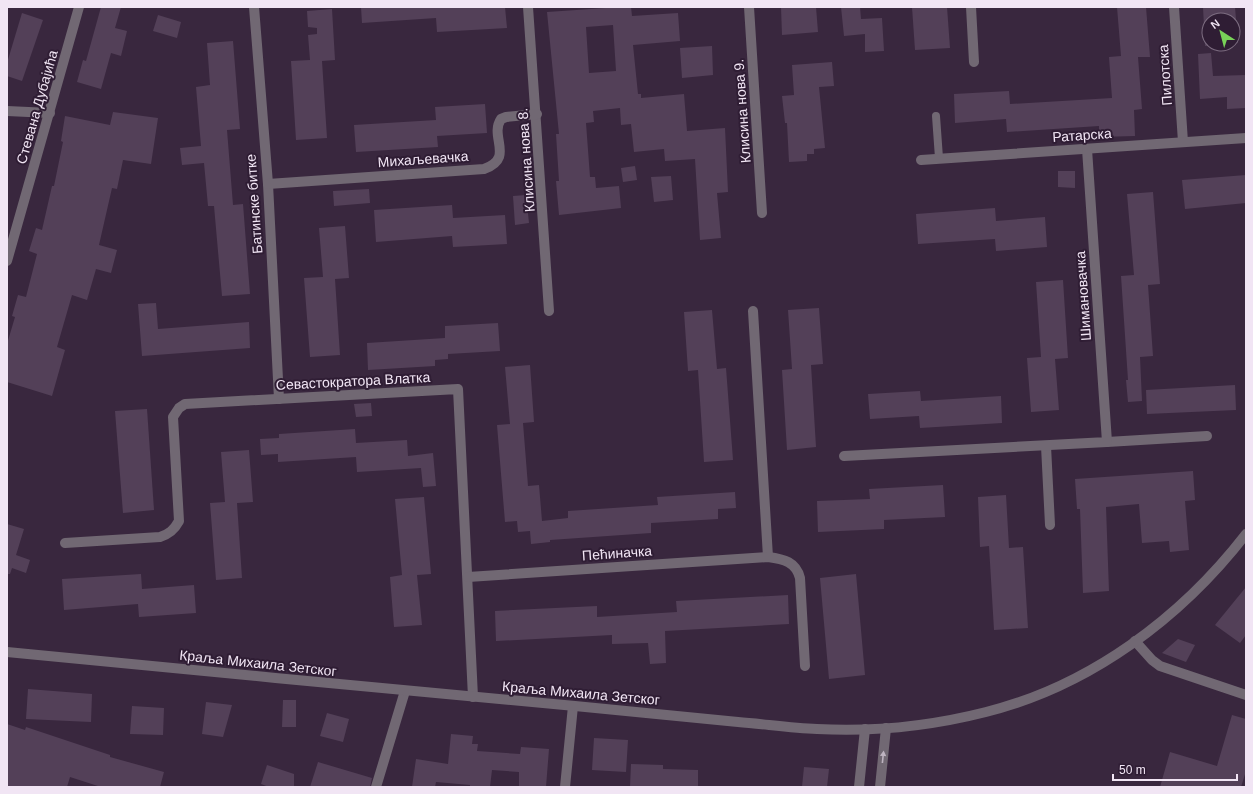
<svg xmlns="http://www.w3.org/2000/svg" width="1253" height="794" font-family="Helvetica,sans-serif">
<rect width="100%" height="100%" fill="#39273e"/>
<g fill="#534058" fill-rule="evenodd">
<polygon points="101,7 121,7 115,28 127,31 121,56 111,53 101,89 77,82 83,60 86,61"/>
<polygon points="361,7 505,7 507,28 437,32 436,18 362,23"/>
<path d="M620 7H631L632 16 678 13 680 41 633 45 638 94H641V98L684 94 687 131 725 128 728 192 717 193 721 238 700 240 695 159 665 161 664 149 634 152 631 124 621 125 620 108 593 111 594 122 586 123 590 177H595L596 188 619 186 621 208 559 215 556 181H559L556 134H559L547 12ZM613 25 616 71 589 73 586 27Z"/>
<polygon points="781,7 816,7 818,32 782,35"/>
<polygon points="841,7 860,7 861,19 882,18 884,51 865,52 865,34 844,36"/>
<polygon points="912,7 947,7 950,48 915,50"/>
<polygon points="1117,7 1146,7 1150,57 1138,57 1142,109 1134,110 1135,136 1099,137 1099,126 1007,132 1006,119 955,123 954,94 1009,91 1010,104 1112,98 1109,57 1121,56"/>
<polygon points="1203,7 1235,7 1238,43 1233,44 1233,20 1209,20 1209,44 1227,44 1205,46"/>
<polygon points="332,9 335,60 322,61 327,138 296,140 291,61 310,60 308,35 317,34 317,28 308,27 307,11"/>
<polygon points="22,13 43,20 22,81 7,76 7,63"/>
<polygon points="158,15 181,22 177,38 153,31"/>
<polygon points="233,41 240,129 227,130 233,205 243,204 250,294 222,296 214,206 208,206 204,163 182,165 180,148 201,146 196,87 210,85 207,43"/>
<polygon points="712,46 713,75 682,78 680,48"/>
<polygon points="1211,53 1213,76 1246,75 1246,108 1227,109 1227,97 1200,99 1198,54"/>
<polygon points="832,62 834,86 819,87 825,148 814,149 814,154 807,154 807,161 789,162 787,123 785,123 782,96 794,95 792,65"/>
<polygon points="485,104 487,133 437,136 438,147 356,152 354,125 436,120 435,107"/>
<polygon points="113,112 158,118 151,164 123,160 117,189 112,188 99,245 117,250 111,273 96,269 87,300 72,295 57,347 65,350 52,396 7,382 7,344 15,317 12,316 18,295 26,297 37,254 29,251 36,228 42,230 52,186 54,186 63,142 61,141 65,116 110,125"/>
<polygon points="635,166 637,180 623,182 621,168"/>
<polygon points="1058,171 1075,171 1075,188 1058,187"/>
<polygon points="1246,175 1246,203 1185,209 1182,180"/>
<polygon points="671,176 673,200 654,202 651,177"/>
<polygon points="369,189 370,203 334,206 333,191"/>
<polygon points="1153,192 1160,284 1148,285 1153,356 1140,357 1142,401 1128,402 1126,380 1128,380 1121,276 1134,275 1127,194"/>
<polygon points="526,195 529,223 515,225 513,196"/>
<polygon points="452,205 453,218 505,215 507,244 453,247 452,236 376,242 374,210"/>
<polygon points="995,208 996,221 1045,217 1047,247 996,251 995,239 918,244 916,214"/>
<polygon points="345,226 349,278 335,279 340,355 310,357 304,278 323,277 319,228"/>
<polygon points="1063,280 1068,358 1055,359 1059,410 1031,412 1027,358 1041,357 1036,282"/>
<polygon points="156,303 158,329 249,322 250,348 142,356 138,304"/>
<polygon points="819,308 823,364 811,365 816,447 787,450 782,370 792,369 788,310"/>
<polygon points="712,310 717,369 726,368 733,460 704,462 698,370 688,371 684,312"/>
<polygon points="498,323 500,351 448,354 448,359 435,360 435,366 368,370 367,343 445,338 445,326"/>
<polygon points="530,365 534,422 523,423 528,486 539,485 542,521 568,518 568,511 658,505 657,497 735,492 736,508 718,509 718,519 651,523 651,533 550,540 550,542 531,544 530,531 518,532 517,521 505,522 497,425 510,424 505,367"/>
<polygon points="1235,385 1236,410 1147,414 1146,390"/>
<polygon points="920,391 921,401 1001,396 1002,423 920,428 919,416 870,419 868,394"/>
<polygon points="371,403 372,416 356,417 354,404"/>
<polygon points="147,409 154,510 123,513 115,411"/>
<polygon points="355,429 356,443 407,440 408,456 433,453 436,486 423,487 421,468 357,472 356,457 278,462 278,454 261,455 260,439 279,438 279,434"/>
<polygon points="249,450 253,502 237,503 242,578 216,580 210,503 225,502 221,452"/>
<polygon points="1193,471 1195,500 1185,501 1189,550 1170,552 1169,541 1142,543 1139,504 1106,507 1109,591 1083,593 1080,509 1077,509 1075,479"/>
<polygon points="943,485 945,517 884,520 884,529 818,532 817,501 870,499 869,489"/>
<polygon points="1006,495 1009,548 1023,547 1028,628 994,630 989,546 980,547 978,497"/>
<polygon points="424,497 431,574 417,575 422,625 394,627 390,577 402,575 395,499"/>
<polygon points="7,524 24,529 16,555 30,560 26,573 12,568 10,574 7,574"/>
<polygon points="141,574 142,589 194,585 196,613 139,617 138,604 64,610 62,579"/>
<polygon points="856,574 865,675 829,679 820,578"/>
<polygon points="1246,587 1246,635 1240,643 1215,625"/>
<polygon points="788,595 789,624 665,631 666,663 650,664 648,643 612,644 612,635 496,641 495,611 597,606 597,617 677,612 676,601"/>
<polygon points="1178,639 1195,645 1186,662 1162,653"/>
<polygon points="28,689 92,694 91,722 26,719"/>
<polygon points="283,700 296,700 296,727 282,727"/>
<polygon points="206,702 232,705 223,737 202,734"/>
<polygon points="132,706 164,708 163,735 130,734"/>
<polygon points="327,713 349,719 343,742 320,736"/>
<polygon points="1232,715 1246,719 1246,771 1241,787 1160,787 1170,752 1217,766"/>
<polygon points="7,724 25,730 26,727 110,755 110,757 164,772 160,787 101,787 70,777 67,787 7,787"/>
<polygon points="451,734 473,736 472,744 478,744 477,751 520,754 521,747 549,749 546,787 519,787 519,772 492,770 490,787 470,787 470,785 436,782 435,787 412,787 416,759 448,764"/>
<polygon points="594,738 628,740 626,772 592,770"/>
<polygon points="318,762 372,778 370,787 310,787"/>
<polygon points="631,764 663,765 663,769 698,770 698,787 630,787"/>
<polygon points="267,765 294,774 294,787 269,787 261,784"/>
<polygon points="804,767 829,769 827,787 802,787"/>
</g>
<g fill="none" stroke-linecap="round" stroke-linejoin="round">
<polyline stroke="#716873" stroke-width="8" points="936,116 939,158"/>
<g stroke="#716873" stroke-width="10">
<polyline points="254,7 268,184 279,399"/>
<polyline points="528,7 549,311"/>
<polyline points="749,7 762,213"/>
<polyline points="971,7 974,62"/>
<polyline points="1174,7 1183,142"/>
<polyline points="7,111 50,113"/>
<polyline points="921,160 1246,138"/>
<path d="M268 184 484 169C515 158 489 137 501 119L506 117 537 114"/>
<polyline points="753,311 768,557"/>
<polyline points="1107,442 1207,436"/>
<polyline points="1046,446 1050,525"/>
<polyline points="844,456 1107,442 1087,149"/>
<path d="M65 543 160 537C169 534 174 530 179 521L173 417 179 408 185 404 458 389 473 697"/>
<path d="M468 577 768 557C784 559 796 562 800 578L805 666"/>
<polyline points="1135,641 1152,660 1160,666 1246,695"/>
<polyline points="376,787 405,691"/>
<polyline points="565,787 573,706"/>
</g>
<g stroke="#716873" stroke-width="10">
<polyline points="7,261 79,7"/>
<path d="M7 652C196 671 386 688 575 706 629 711 684 717 738 722 764 724 791 728 817 729 873 732 931 726 986 712 1090 686 1181 618 1246 534"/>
<polyline points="859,787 865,729"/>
<polyline points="880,787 886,728"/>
</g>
</g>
<defs><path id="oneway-solid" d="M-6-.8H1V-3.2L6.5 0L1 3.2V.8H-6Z"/></defs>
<use fill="#beb3c0" href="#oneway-solid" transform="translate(883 757) rotate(-84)"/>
<g text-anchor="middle" stroke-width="4" stroke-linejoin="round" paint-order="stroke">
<g font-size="14" fill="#f1e5f4" stroke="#2f1d34">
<text transform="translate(1165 75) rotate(-94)" y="5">Пилотска</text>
<text transform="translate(37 107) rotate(-74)" y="5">Стевана Дубајића</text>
<text transform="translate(742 111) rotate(-94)" y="5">Клисина нова 9.</text>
<text transform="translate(1082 135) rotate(-4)" y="5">Ратарска</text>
<text transform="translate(423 159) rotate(-4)" y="5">Михаљевачка</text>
<text transform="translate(526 160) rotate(-94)" y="5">Клисина нова 8.</text>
<text transform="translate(254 204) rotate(-94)" y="5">Батинске битке</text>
<text transform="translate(1083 296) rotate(-94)" y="5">Шимановачка</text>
<text transform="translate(353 381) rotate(-3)" y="5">Севастократора Влатка</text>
<text transform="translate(617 553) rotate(-4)" y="5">Пећиначка</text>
<text transform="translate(258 663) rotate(6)" y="5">Краља Михаила Зетског</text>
<text transform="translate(581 693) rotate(5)" y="5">Краља Михаила Зетског</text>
</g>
</g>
<rect width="1253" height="794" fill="none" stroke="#f1e5f4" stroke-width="16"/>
<g transform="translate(1221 32) rotate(324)"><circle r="19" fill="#2f1d34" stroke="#7d6d81"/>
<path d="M0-3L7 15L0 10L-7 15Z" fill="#78d258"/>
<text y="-6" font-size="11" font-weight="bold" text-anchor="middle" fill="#f1e5f4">N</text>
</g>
<path d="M1113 774v6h124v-6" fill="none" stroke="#f1e5f4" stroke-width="2"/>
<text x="1119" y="774" font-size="12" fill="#f1e5f4" stroke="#2f1d34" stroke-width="3" paint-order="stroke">50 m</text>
</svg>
